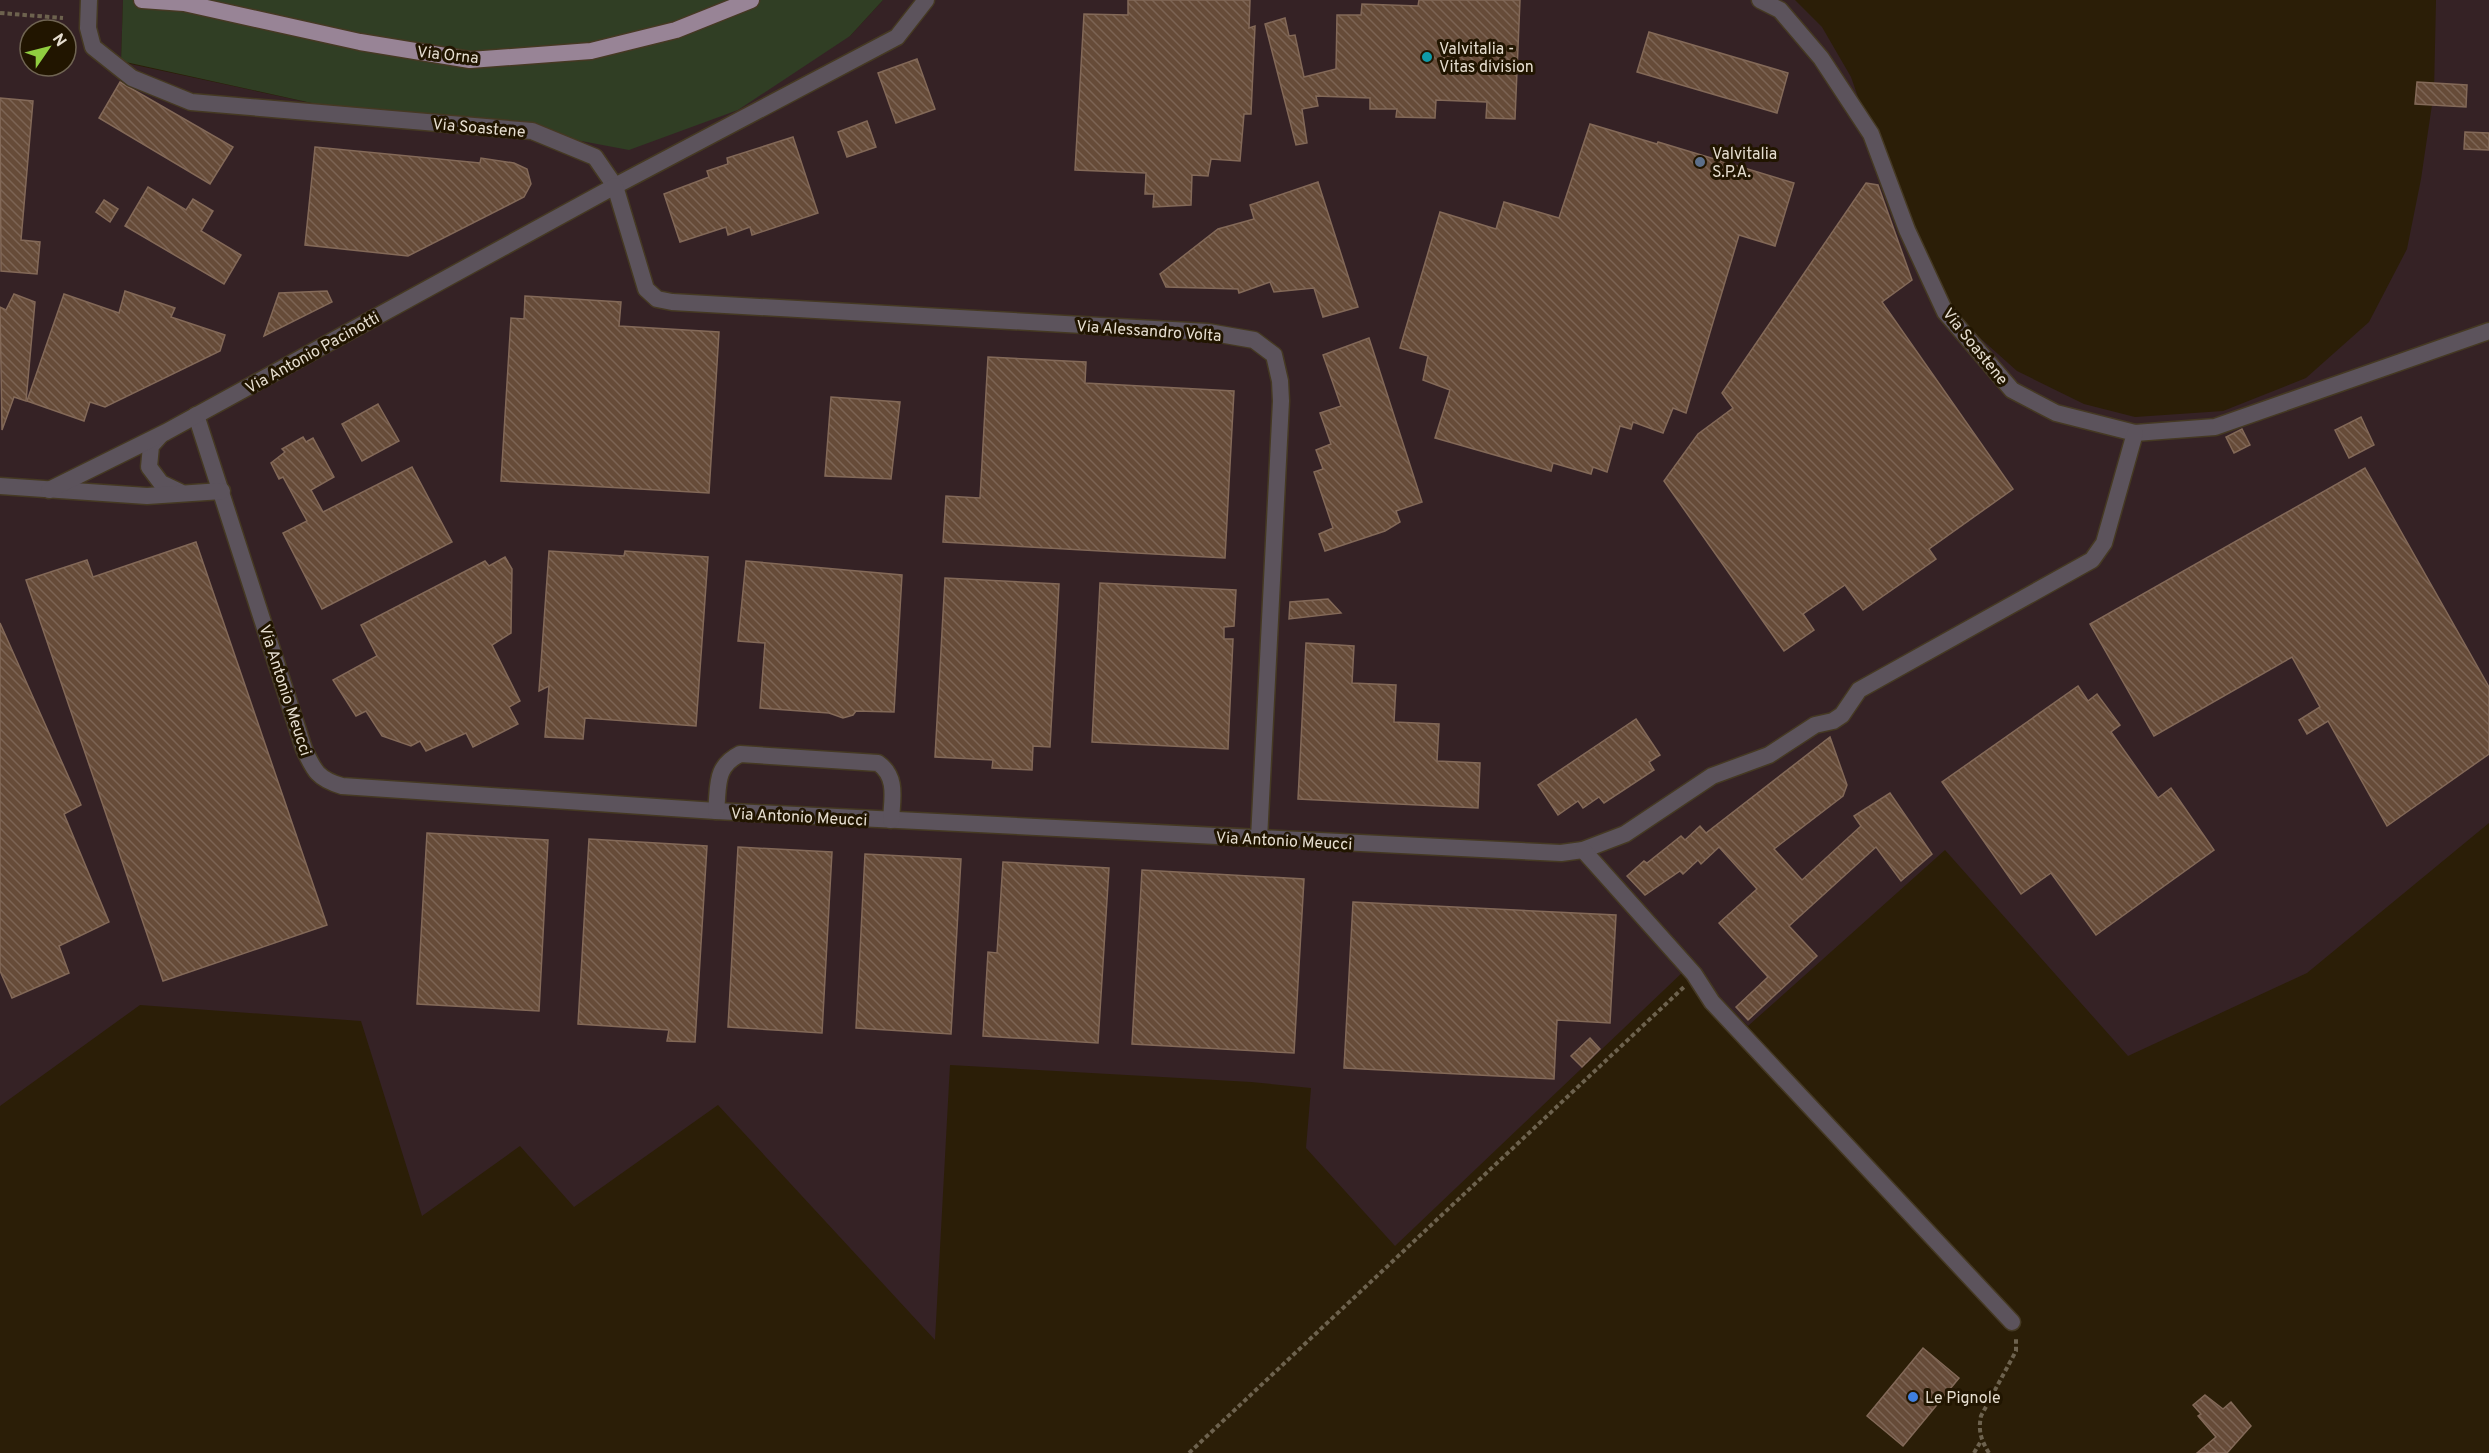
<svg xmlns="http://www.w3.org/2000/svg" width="2489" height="1453" font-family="Overpass,sans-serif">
<defs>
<pattern id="building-back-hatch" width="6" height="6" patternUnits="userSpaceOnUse" patternTransform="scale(1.5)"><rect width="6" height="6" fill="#664b38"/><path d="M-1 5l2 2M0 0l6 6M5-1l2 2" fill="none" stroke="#7c6454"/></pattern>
</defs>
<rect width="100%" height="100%" fill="#2b1e07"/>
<path fill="#352225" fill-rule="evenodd" d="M0 0H123L121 62 325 106 850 36 883 0H1795L1822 27 1851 77 1910 245 1960 320 2017 371 2084 404 2135 417 2223 411 2306 378 2369 322 2407 249 2421 179 2434 91 2436 0H2489V823L2307 973 2128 1056 1945 850 1748 1026 1699 977 1685 970 1395 1246 1306 1148 1311 1088 1251 1082 950 1065 935 1340 718 1105 574 1207 520 1146 422 1216 361 1021 140 1005 0 1106ZM30 30H66V66H30Z"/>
<polygon fill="#303e24" points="123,0 883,0 850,36 738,110 629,150 453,117 325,106 121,61"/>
<g fill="url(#building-back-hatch)" stroke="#836958" stroke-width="1.5">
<polygon points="1128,0 1250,0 1249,28 1255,26 1251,114 1244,114 1240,161 1211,159 1208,176 1192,175 1191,205 1153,207 1154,194 1145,194 1146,173 1075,170 1084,14 1128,15"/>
<polygon points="1419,0 1520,0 1515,119 1486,118 1487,102 1436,100 1435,118 1396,117 1397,109 1370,109 1370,98 1316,96 1318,106 1302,109 1307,143 1296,145 1265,24 1285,18 1289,36 1295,35 1304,77 1336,69 1337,15 1361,15 1362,4 1418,6"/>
<polygon points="1649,32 1788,73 1777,113 1637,72"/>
<polygon points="917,59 935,109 896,123 878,73"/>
<polygon points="120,82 233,147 210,184 99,118"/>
<polygon points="2417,82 2467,85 2466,107 2415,104"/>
<polygon points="0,98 33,101 21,240 40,242 37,274 1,271"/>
<polygon points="867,121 876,147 847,157 838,132"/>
<polygon points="1590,124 1657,144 1658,142 1794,183 1775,246 1739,235 1686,413 1673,408 1663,433 1633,422 1631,429 1620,426 1607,472 1593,467 1591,474 1553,463 1551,471 1435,438 1450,390 1423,380 1428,356 1400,348 1440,212 1496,229 1504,202 1559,218"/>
<polygon points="2465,132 2489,133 2489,150 2464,149"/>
<polygon points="793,137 818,213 752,235 750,227 728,235 726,227 680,242 664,194 709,177 707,171 728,164 727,158"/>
<polygon points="315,147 480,163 481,158 514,163 527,169 531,184 524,197 408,256 305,245"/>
<polygon points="1318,182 1358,307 1323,317 1314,288 1274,292 1270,282 1239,293 1238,289 1166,287 1160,274 1218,229 1254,219 1250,205"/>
<polygon points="1866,183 1878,185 1912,280 1882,302 2013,489 1929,549 1936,559 1863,610 1845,585 1803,614 1814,630 1784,651 1664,481 1698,434 1733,408 1722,393"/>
<polygon points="148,187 186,210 193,199 213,211 201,231 241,255 224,284 125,226"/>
<polygon points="104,200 118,209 110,222 96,212"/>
<polygon points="125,291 175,308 171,317 225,335 220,351 105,407 90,402 84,421 27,401 64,294 119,313"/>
<polygon points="327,291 332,302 264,336 279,293"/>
<polygon points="14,294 35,302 26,401 14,397 2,430 0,307 6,310"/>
<polygon points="525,296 621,302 619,326 719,332 709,493 501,481 511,318 524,319"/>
<polygon points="1369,338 1422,502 1396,511 1400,522 1385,531 1325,551 1319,534 1333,528 1314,472 1323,469 1316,450 1331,444 1320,413 1341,406 1323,355"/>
<polygon points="988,357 1086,362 1085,383 1234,391 1225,558 943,542 946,496 980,498"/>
<polygon points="831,397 900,402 891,479 825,476"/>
<polygon points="378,404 399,441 362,461 342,424"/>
<polygon points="2361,417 2374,445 2349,458 2335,430"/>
<polygon points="2242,429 2250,445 2234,453 2226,437"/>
<polygon points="303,437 306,442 313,438 334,477 311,490 323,512 412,467 452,542 322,609 283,533 307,521 283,477 279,479 271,463 285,452 282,449"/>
<polygon points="2365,468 2489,687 2489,754 2387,826 2328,721 2307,734 2299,720 2320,707 2292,657 2154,736 2090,624"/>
<polygon points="196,542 327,925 163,981 26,580 87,560 93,577"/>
<polygon points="549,551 624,556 625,551 708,557 696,726 585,718 583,739 545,737 549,686 539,691"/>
<polygon points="505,557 512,569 511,633 492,645 520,701 509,707 518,724 473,747 466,733 426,751 420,741 411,746 382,736 366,711 356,716 333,680 377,656 361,625 485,561 489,566"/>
<polygon points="746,561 902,575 894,712 856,711 853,715 843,718 829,713 760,708 765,643 738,641"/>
<polygon points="945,578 1059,584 1050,747 1033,746 1032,770 992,768 993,760 935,757"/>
<polygon points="1100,583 1236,590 1234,626 1224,627 1224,639 1233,639 1228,749 1092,742"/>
<polygon points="1328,599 1341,613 1289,619 1290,602"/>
<polygon points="0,623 81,805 64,814 109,922 59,946 69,973 12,998 0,971"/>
<polygon points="1306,643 1354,646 1352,683 1396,685 1394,722 1439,724 1437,761 1480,763 1478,808 1298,799"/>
<polygon points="2078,686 2088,701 2097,694 2120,725 2111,732 2158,798 2171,788 2214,850 2096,935 2051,873 2021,894 1942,782"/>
<polygon points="1636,719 1660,755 1649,762 1654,770 1604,803 1599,797 1583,808 1578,801 1558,815 1538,785"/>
<polygon points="1830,737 1847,785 1843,796 1774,849 1802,880 1861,826 1854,816 1890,793 1932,854 1901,881 1876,847 1789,926 1817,956 1748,1020 1736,1007 1768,977 1719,923 1757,889 1719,847 1701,864 1698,860 1683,874 1680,871 1645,895 1627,876 1644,861 1647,863 1681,836 1685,840 1700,826 1706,833"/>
<polygon points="427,833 548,840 539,1011 417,1004"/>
<polygon points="589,839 707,846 695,1042 667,1041 669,1030 578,1024"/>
<polygon points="738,847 832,852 822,1033 728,1027"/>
<polygon points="865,854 961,859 951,1034 856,1028"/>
<polygon points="1003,862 1109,868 1098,1043 983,1036 988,952 997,953"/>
<polygon points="1142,870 1304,879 1294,1053 1132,1044"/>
<polygon points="1353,902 1616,915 1610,1023 1557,1020 1554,1079 1344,1068"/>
<polygon points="1590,1038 1600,1049 1582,1067 1571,1056"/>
<polygon points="1923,1348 1959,1378 1903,1446 1867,1416"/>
<polygon points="2205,1395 2223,1409 2231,1402 2251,1426 2227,1453 2197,1453 2216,1437 2198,1416 2201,1414 2193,1405"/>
</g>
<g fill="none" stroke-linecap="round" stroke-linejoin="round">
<g stroke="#453923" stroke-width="19">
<g id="minor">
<polyline points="89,0 88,28 93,47 132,78 191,102 532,131 595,157 615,186 897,37 926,0"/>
<polyline points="1760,0 1780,10 1821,58 1871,134 1907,230 1945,312 2012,390 2056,413 2135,433 2215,427 2489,331"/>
<path d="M196 415 304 749C314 771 318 779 342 786L716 811 1561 853 1583 850 1625 834 1712 776 1769 755 1815 725 1833 721 1842 715 1859 690 2092 560 2104 543 2135 433"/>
<polyline points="160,436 151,446 149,467 161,483 180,492"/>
<polyline points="0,486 147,496 222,491"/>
<polyline points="49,490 166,432 615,186 646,289 657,299 672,302 1208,332 1254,340 1274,355 1280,381 1281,401 1259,839"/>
<path d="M716 811C719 786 714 767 740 754L878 763C898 777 892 799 891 820"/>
<polyline points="1583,850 1694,974 1712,1002 2012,1322"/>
</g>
</g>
<g stroke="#453923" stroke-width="19">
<polyline id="primary" points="142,0 184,3 360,42 470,60 591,51 676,30 751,0"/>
</g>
<g stroke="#6d624e" stroke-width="4" stroke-dasharray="4.5 3" stroke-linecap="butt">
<polyline points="0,13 63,18"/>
<polyline points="1189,1453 1684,987"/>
<polyline points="1974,1453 1981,1441"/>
<path d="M1989 1453C1981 1440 1978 1431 1981 1416L2016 1351V1337"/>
</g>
<use href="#minor" stroke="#5c535c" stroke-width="16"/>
<use href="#primary" stroke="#988496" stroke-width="16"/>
</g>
<circle fill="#0f9aa8" stroke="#211500" stroke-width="2" cx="1427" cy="57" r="6"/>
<circle fill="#5c6f8a" stroke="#211500" stroke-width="2" cx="1700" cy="162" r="6"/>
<circle fill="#3f7fe0" stroke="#211500" stroke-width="2" cx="1913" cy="1397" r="6"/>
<g text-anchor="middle" stroke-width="6" stroke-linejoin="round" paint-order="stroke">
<g font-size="16" fill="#e6ded0" stroke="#211500" text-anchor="start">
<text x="1439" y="54">Valvitalia -<tspan x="1439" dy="18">Vitas division</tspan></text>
<text x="1712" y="159">Valvitalia<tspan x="1712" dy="18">S.P.A.</tspan></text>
<text x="1925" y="1403">Le Pignole</text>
</g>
<g font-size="16" fill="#e6ded0" stroke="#211500">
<text transform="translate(448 54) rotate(6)" y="6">Via Orna</text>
<text transform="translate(479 127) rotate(5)" y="6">Via Soastene</text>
<text transform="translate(1149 330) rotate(4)" y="6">Via Alessandro Volta</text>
<text transform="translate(1976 346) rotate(51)" y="6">Via Soastene</text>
<text transform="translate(312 352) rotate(-29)" y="6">Via Antonio Pacinotti</text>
<text transform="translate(286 690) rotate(72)" y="6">Via Antonio Meucci</text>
<text transform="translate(799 816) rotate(3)" y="6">Via Antonio Meucci</text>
<text transform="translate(1284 840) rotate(3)" y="6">Via Antonio Meucci</text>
</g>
</g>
<g transform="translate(48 48) rotate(55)"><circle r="28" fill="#211500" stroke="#706553" stroke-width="1.5"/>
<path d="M0-4.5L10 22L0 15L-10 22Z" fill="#90cd40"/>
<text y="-9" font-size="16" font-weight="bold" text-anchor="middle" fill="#e6ded0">N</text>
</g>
</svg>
